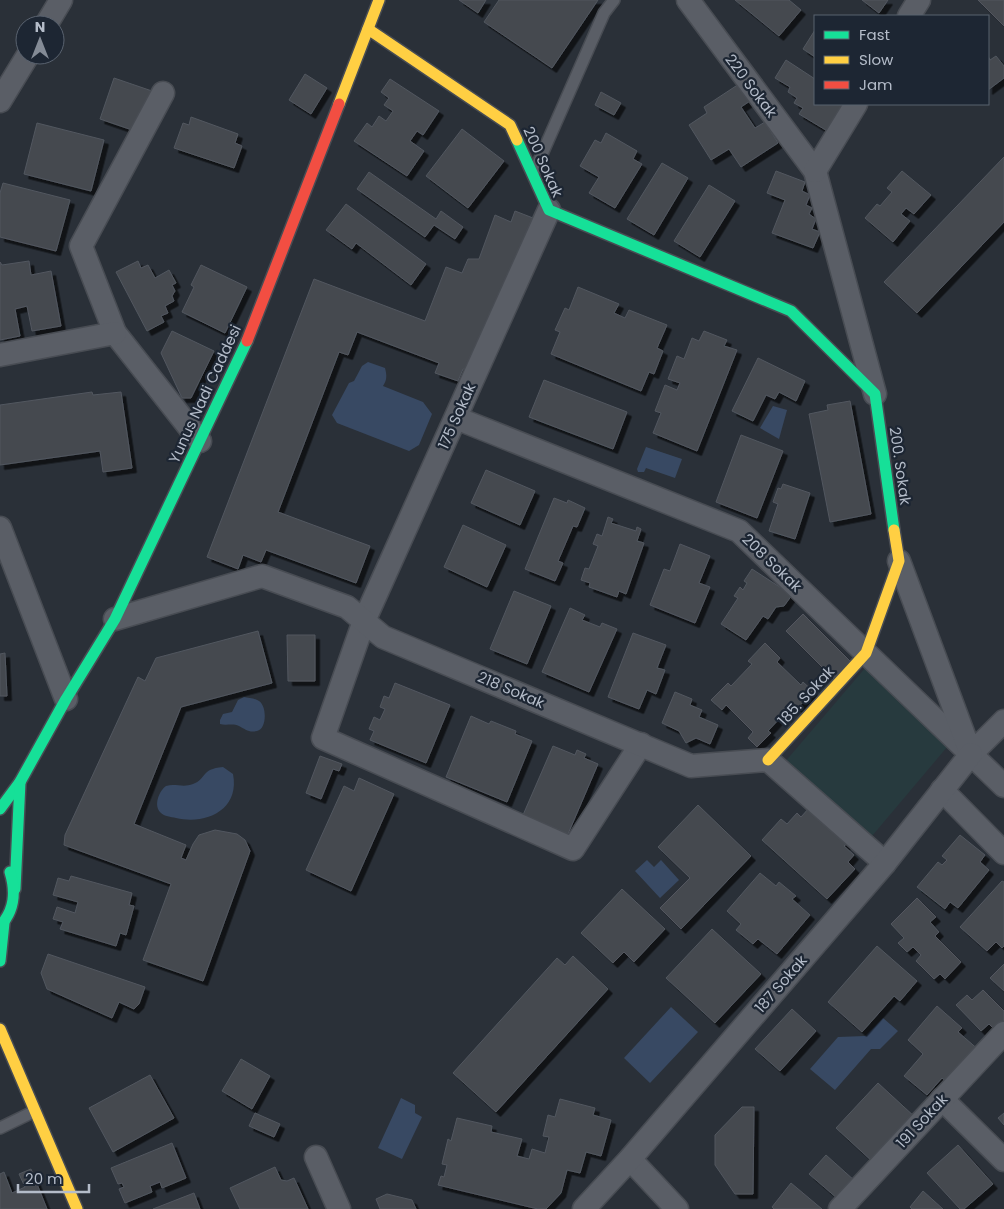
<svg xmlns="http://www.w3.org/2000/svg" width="1004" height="1209" font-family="Poppins,sans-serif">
<defs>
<filter id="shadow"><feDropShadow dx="4.5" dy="4.5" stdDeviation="0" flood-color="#0009"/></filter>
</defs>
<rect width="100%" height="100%" fill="#2a3038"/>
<polygon fill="#273a3e" points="866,667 953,740 872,836 784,763"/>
<g fill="#384963">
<path d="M368 362 385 368C387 376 387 380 383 386L423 402 432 414 419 445 409 451 337 423 332 415 349 383 354 381 362 366Z"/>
<polygon points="773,406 787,410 779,439 760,428"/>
<polygon points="646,447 682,459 675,478 646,468 644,472 638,472 637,469"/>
<path d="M244 697C248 698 255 698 259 701 267 706 267 729 257 731 249 733 245 729 239 726 233 723 226 726 220 724V720L223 714 232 712 238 700Z"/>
<path d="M223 767 233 774C240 810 206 825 176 818 171 817 164 816 161 813 153 806 159 791 166 786 175 783 183 788 193 784 207 779 200 769 223 767Z"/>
<polygon points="647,860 654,867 661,860 679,880 660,898 635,871"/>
<polygon points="671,1007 698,1032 650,1083 624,1058"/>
<polygon points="883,1018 898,1031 880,1049 871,1049 835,1090 810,1069 838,1037 865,1036"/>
<polygon points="401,1098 415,1105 415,1113 422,1117 402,1159 378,1148"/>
</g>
<g fill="#444950" stroke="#52575f" filter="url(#shadow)">
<polygon points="459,0 486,0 478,13"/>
<polygon points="499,0 598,0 552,68 484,22"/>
<polygon points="735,0 789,0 801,10 779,36"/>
<polygon points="862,0 888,0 879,13"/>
<polygon points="978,0 1004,0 1004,26"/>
<polygon points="815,30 815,57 803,49"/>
<polygon points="988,56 990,60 996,56 1004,66 1004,78 988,90"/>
<polygon points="786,60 815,79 815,104 847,104 829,132 799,114 803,108 794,103 797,98 788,92 790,87 775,78"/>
<polygon points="305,74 327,88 311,114 289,100"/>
<polygon points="114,78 152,91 138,132 100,119"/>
<polygon points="390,79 439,111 423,135 417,131 410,141 424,151 407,176 354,141 367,123 372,127 379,116 386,121 393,111 384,105 389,98 381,92"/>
<polygon points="739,84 750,101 741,107 755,128 765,122 778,143 741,167 729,149 711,160 689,125 707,113 704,107"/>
<polygon points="601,92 621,103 614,115 595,105"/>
<polygon points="191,117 238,134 235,143 242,146 234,168 174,148 183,123 189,125"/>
<polygon points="37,123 104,140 91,191 24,174"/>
<polygon points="462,129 504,161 468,208 426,176"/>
<polygon points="606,133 637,151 633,159 642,164 615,208 589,193 599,177 580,166 595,140 601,143"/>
<polygon points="1004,157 1004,222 917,313 884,282"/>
<polygon points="662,163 688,178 654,235 627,219"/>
<polygon points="776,171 805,182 802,191 810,195 806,205 812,208 809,214 816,219 812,229 820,232 813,248 772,233 785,200 767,193"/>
<polygon points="902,171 931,195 914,214 906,208 901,214 910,221 893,242 865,218 877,204 880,206 892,192 887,188"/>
<polygon points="369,172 436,219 441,211 463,227 455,239 434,225 425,237 357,189"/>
<polygon points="3,183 70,200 56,251 0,237 0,193"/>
<polygon points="709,185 735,201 700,257 674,241"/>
<polygon points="346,204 426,264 411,285 356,243 352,249 326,230"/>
<polygon points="515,211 533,218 477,363 468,370 463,369 458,381 435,373 439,363 357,332 348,355 339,352 278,512 370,546 356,583 266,550 261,562 243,555 238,569 207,557 314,279 425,321 446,267 462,273 468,259 479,259 495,215 511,222"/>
<polygon points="29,261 31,275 51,271 61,326 32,331 27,306 15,309 20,336 0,340 0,262 2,265"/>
<polygon points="138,261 141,268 148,265 155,278 169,270 176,283 172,285 175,291 172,296 174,301 165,306 168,313 161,316 164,322 147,331 116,272"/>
<polygon points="201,265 247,287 225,333 182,312 194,287 191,285"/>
<polygon points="578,287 619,304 614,313 625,318 629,310 667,325 657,348 663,351 654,374 649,372 641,391 551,354 560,332 555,330 565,308 569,310"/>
<polygon points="172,331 214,351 191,398 182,398 161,353"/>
<polygon points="704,331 727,340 724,346 737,350 697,451 653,433 661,413 655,411 665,385 677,390 680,383 668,379 677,356 684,359 692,338 699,341"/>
<polygon points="758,358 805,381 796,401 779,392 775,399 766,395 753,421 732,411"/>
<polygon points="544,380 627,412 613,449 529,417"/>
<polygon points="92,392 93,395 121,392 132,468 103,472 100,451 0,465 0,405"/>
<polygon points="850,401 871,514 830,522 809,414 828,410 827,405"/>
<polygon points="741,435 783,451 757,518 716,502"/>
<polygon points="486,470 535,491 520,525 471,503"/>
<polygon points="783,484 810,493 795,539 769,531 778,504 773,502 778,488 781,489"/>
<polygon points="554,498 567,503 568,500 585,508 577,527 573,526 558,561 563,563 555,581 525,569"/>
<polygon points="608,517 613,519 611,523 636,531 637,527 641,529 637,541 644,543 626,594 619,591 617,597 589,587 590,583 581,580 585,568 589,569 598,546 593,544 597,534 602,536"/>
<polygon points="463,525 506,545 487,587 444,567"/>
<polygon points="680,544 710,556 699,583 710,587 695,623 650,605 664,569 670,571"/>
<polygon points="752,569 792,595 784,606 776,607 768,619 763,616 746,640 721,624 738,598 734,596 740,587 743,590 747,583 744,581"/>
<polygon points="514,591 551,606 527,664 490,649"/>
<polygon points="570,608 585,615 582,620 600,627 602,623 617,629 589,692 542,672"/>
<polygon points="803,614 851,662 834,679 786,631"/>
<polygon points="258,631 272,683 181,707 134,824 186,845 181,858 186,860 193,844 199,835 215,830 237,834 245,840 250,851 203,981 143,960 171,884 64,845 65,835 138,677 145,681 156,658"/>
<polygon points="633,633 666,645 657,668 665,670 656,694 647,690 639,709 608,697"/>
<polygon points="287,635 315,635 315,681 288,681"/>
<polygon points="765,643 780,658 777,662 801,685 803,682 814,692 797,708 793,704 768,731 771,733 757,747 748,738 753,732 726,705 722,710 711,700 728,683 731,686 752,664 748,661"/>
<polygon points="5,653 7,696 0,696 0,654"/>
<polygon points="395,683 450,705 426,763 370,740 374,731 369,729 374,717 380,720 385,709 380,707 384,696 389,698"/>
<polygon points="675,692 692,699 690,705 702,710 699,717 718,725 710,744 696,738 686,743 679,731 662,723"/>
<polygon points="471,716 489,724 491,721 516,731 515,734 532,741 507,802 446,777"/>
<polygon points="553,746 575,755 577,750 586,754 584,758 598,764 568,834 523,815"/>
<polygon points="320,756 342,764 339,771 333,769 321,799 306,793"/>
<polygon points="359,778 394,794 351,891 306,870 344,786 354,791"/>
<polygon points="698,805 751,856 681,929 660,908 690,878 658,847"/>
<polygon points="809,808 848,843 844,846 854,855 848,862 855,869 827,899 762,840 781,819 787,824 797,813 801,817"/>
<polygon points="960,835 985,855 980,862 989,870 958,908 950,902 945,909 917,887 938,862 942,865 947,860 942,856"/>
<polygon points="760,873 776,886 779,882 796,896 792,899 810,915 777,954 758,939 753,944 736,930 741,924 727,911"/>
<polygon points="71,876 132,893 129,905 134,906 126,935 120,933 116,946 60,929 63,922 53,919 57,907 75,913 78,902 53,895 58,878 69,881"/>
<polygon points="1002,881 1004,882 1004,946 1002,948 996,942 987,951 960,927"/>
<polygon points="622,889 665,929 634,962 624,952 613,963 581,933"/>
<polygon points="917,898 936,917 930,922 939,932 935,936 961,962 945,979 940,974 934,979 916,961 921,955 913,947 907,952 898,943 904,938 891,924"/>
<polygon points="712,929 761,974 715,1023 666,978"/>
<polygon points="877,946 917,981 900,1001 894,996 862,1032 828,1002"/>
<polygon points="48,954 145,987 139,1004 134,1009 119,1002 112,1018 47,989 41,973"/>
<polygon points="573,956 608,989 496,1112 453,1073 557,958 565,965"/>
<polygon points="1004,964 1004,991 990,978"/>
<polygon points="983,990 1004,1011 1004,1023 996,1031 989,1024 981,1031 956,1005 967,995 972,1000"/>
<polygon points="937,1006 962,1028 958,1032 980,1051 950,1085 942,1078 927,1095 904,1076 923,1054 908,1040"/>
<polygon points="792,1009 816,1031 780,1071 755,1049"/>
<polygon points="241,1059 270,1076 252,1109 222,1091"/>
<polygon points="150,1075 174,1118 113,1152 89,1108"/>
<polygon points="878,1083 916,1118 874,1163 836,1128"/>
<polygon points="560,1099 595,1108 593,1115 611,1120 601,1156 586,1152 580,1173 567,1170 561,1193 546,1209 538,1209 438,1185 441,1176 444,1177 447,1165 442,1164 448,1139 451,1141 457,1118 492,1126 491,1132 522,1139 517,1156 529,1159 532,1149 545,1153 549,1137 543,1136 548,1115 555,1117"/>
<polygon points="742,1107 754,1107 753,1194 735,1194 715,1165 715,1135"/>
<polygon points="255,1113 280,1124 274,1137 249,1126"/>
<polygon points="1004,1113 1004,1125 998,1118"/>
<polygon points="172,1143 186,1178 162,1188 160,1182 150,1186 152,1192 125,1203 119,1189 124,1187 122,1183 118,1184 111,1168"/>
<polygon points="958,1145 993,1184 964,1209 960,1209 927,1173"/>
<polygon points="826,1155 855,1181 838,1199 809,1174"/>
<polygon points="275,1167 281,1180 287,1181 294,1178 308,1209 240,1209 230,1188"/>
<polygon points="31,1169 47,1209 0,1209 0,1174 4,1172 12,1193 25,1187 19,1174"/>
<polygon points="791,1183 822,1209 774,1209 772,1207"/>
<polygon points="923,1191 943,1209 912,1209 910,1207"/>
<polygon points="194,1193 200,1209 153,1209"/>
<polygon points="387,1194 412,1200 416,1209 380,1209 376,1199"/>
</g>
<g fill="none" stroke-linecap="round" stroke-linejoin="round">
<g stroke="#484c53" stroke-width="14">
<g id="lane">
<polyline points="535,170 604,13 614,0"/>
<polyline points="0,1128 35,1111"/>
</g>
</g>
<g stroke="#484c53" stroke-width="25">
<g id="street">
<polyline points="688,0 815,171 875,394"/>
<polyline points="909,16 919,0"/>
<polyline points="46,25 61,0"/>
<polyline points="163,93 81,246 115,333 200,441"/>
<polyline points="0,101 28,55"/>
<polyline points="815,171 856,104"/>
<polyline points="549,210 364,621 323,738 573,849 641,744"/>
<polyline points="0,355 115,333"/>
<polyline points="456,418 739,531 1004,786"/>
<polyline points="0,528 66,699"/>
<polyline points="899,561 971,754 1004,721"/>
<polyline points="115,619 262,576 347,607 383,637 691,766 768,760 885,863"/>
<polyline points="942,790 1004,853"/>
<polyline points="942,1099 1004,1160"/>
<polyline points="316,1157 339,1209"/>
<polyline points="630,1159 677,1209"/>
<polyline points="584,1209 630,1159 885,863 971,754"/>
<polyline points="840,1209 1004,1033"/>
</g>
</g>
<g stroke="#484c53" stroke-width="14">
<g id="fast">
<polyline points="517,140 549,210 791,311 875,394 894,530"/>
<polyline points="0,809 20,782 66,699 115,619 247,341"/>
<polyline points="15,889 20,782"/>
<path d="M0 926C15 910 16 892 10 872"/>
<polyline points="0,961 4,923"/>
</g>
</g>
<g stroke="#484c53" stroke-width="14">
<g id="slow">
<polyline points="368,29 510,125 517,140"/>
<polyline points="339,104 379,0"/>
<polyline points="768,760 866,653 899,561 894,530"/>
<polyline points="0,1029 77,1209"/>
</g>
</g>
<g stroke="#484c53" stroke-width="14">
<polyline id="jam" points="247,341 339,104"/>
</g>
<use href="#lane" stroke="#5a5e66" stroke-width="11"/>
<use href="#street" stroke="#5a5e66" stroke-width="22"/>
<use href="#fast" stroke="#16e098" stroke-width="11"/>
<use href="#slow" stroke="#ffcf43" stroke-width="11"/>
<use href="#jam" stroke="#f24e42" stroke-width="11"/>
</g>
<g text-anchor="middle" stroke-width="4.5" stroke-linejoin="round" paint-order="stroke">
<g font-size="15" fill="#b4bcc9" stroke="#1d2633">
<text transform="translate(751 86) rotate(53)" y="5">220 Sokak</text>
<text transform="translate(543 162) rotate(66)" y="5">200 Sokak</text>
<text transform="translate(205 394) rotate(-65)" y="5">Yunus Nadi Caddesi</text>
<text transform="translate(457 416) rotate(-66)" y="5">175 Sokak</text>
<text transform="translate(900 466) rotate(82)" y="5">200. Sokak</text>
<text transform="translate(772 563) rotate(44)" y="5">208 Sokak</text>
<text transform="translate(511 690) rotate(23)" y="5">218 Sokak</text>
<text transform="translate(806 696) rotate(-47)" y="5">185. Sokak</text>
<text transform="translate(781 984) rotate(-49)" y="5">187 Sokak</text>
<text transform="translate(922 1121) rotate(-47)" y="5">191 Sokak</text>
</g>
</g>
<rect x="814" y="15" width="175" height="90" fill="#1d2633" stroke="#59626f"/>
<rect x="824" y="31" width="25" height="8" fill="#16e098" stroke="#59626f"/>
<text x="859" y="40" font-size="15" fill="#b4bcc9">Fast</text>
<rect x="824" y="56" width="25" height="8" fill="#ffcf43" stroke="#59626f"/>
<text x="859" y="65" font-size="15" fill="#b4bcc9">Slow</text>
<rect x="824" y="81" width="25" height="8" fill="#f24e42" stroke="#59626f"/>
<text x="859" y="90" font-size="15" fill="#b4bcc9">Jam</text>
<g transform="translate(40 40)"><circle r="24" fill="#1d2633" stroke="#59626f"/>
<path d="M0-4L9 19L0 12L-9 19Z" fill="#848b96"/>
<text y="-8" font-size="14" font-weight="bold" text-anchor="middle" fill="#b4bcc9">N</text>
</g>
<path d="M18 1184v8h71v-8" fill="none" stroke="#b4bcc9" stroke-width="2.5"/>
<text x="25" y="1184" font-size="15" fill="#b4bcc9" stroke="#1d2633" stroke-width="4" paint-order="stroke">20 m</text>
</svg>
